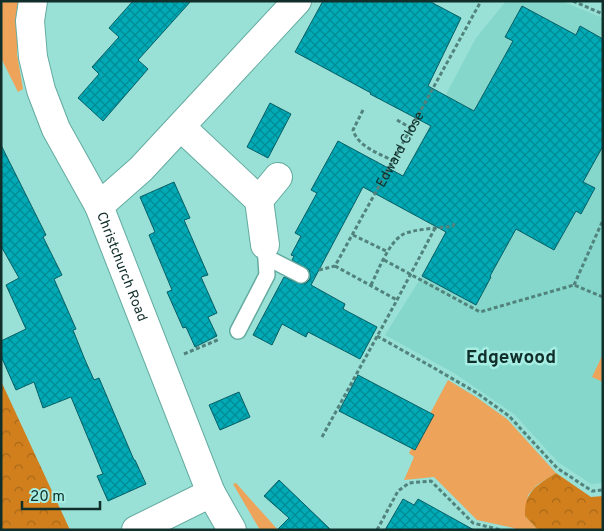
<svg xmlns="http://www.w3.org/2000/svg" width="604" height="531" font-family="Overpass,sans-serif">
<defs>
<pattern id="forest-crowns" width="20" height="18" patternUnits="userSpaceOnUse" patternTransform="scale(1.25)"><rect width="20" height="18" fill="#d17f1c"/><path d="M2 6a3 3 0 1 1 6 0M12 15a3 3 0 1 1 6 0" fill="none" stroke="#a86819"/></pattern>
<pattern id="building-cross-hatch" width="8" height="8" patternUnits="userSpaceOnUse" patternTransform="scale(1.25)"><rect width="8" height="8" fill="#00aab6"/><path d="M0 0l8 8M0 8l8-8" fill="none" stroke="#018b94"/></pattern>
</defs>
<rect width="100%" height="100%" fill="#99e1d6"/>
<polygon fill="#85d7cb" points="506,1 561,1 603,18 603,483 591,484 558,462 514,414 454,373 385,335 422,276 446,232 427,207 421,218 389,201 476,38"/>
<g fill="#eda35a">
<polygon points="1,1 18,1 17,54 23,89 18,92 1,58"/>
<polygon points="603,354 603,382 592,377"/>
<polygon points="448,380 476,397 507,419 556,473 537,485 528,495 525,516 538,530 516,530 514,528 477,520 434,477 404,480 414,457 409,453"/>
<polygon points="236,483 278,530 260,530 233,484"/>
</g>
<g fill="url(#forest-crowns)">
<polygon points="1,381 70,530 1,530"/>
<path d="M556 473 591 497 603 496V530H538L525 516C524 492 537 485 556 473Z"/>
</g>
<g fill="url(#building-cross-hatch)" stroke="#065e65">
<polygon points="133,1 191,1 138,60 148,69 103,121 78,98 99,74 92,67 119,37 109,28"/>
<polygon points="323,1 429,1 461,18 428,86 474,111 513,41 505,37 522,6 576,35 580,26 603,39 603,146 583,182 595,188 581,214 576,211 554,250 516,229 490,276 491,277 476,305 422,276 446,232 363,187 311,285 345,304 343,309 377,327 360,359 308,332 306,337 282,324 272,345 253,335 284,277 301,284 306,283 310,279 310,274 309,270 292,260 294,256 291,255 301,236 295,233 317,193 311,190 338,141 403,176 431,126 370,94 371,93 295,52"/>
<polygon points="270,103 291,114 268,158 247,147"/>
<polygon points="1,145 46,235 43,237 62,275 54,279 76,329 73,330 85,360 94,380 99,378 134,460 135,460 146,484 108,501 97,476 103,474 71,397 43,408 34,382 16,390 1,356 1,341 26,329 6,285 19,278 1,246"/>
<polygon points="174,182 190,218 184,220 208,275 201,277 217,313 208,317 217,336 195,347 186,327 183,328 167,292 172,290 149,235 155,232 140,197"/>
<polygon points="358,375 434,415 415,450 339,411"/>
<polygon points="239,392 250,417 220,430 209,405"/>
<polygon points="279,480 331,530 277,530 289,518 264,496"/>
<polygon points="403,499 414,505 418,499 474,530 385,530"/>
</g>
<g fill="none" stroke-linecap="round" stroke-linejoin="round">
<g stroke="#64aba0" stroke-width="18">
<g id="lane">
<polyline points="266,257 301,275"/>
<polyline points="238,331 267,275 265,245"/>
</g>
</g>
<g stroke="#64aba0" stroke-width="30">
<g id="street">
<polyline points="181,127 259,200"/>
<polyline points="99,206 141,169 297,1"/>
<polyline points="265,245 259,200 278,177"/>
<polyline points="136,530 211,493"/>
</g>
</g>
<g stroke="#64aba0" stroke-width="30">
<g id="secondary">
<path id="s2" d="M33 1 30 21 33 57 41 90 56 129 99 206 211 493 232 530"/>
</g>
</g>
<g stroke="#51837c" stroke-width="3" stroke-dasharray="4 2.5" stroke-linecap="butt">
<polyline points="573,1 603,14"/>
<path d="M363 110 353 130C358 147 379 153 393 161"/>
<polyline points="397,120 411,128"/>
<polyline points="353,235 388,252"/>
<polyline points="384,260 480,312 574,285 603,297"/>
<polyline points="335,266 397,300"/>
<path id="s1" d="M319 270 335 266 481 1"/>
<path d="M371 285C378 271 388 244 402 235 412 229 440 228 453 226L455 222"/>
<polyline points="574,285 603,220"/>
<polyline points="377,336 434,368 477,393 509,416 557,468 592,491 603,490"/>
<polyline points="184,354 220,339"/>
<polyline points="322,437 397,300 435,228"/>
<polyline points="377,530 398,491 409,483 431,481 473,523 501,530"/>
</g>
<use href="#lane" stroke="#fff" stroke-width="15"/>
<use href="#street" stroke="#fff" stroke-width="28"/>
<use href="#secondary" stroke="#fff" stroke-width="28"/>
</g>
<g text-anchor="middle" stroke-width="5" stroke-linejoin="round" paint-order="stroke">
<g font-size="14" fill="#102e2a" stroke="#a6eee3">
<text dy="5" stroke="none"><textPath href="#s1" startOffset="150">Edward Close</textPath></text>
<text dy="5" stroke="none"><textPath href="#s2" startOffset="285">Christchurch Road</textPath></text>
</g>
<g font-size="19" font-weight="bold" fill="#102e2a" stroke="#a6eee3">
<text x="511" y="363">Edgewood</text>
</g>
</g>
<rect width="604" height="531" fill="none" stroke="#102e2a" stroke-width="5"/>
<path d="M22 501v8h78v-8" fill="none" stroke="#102e2a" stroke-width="2.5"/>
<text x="30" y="501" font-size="15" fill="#102e2a" stroke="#a6eee3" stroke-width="4" paint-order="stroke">20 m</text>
</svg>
